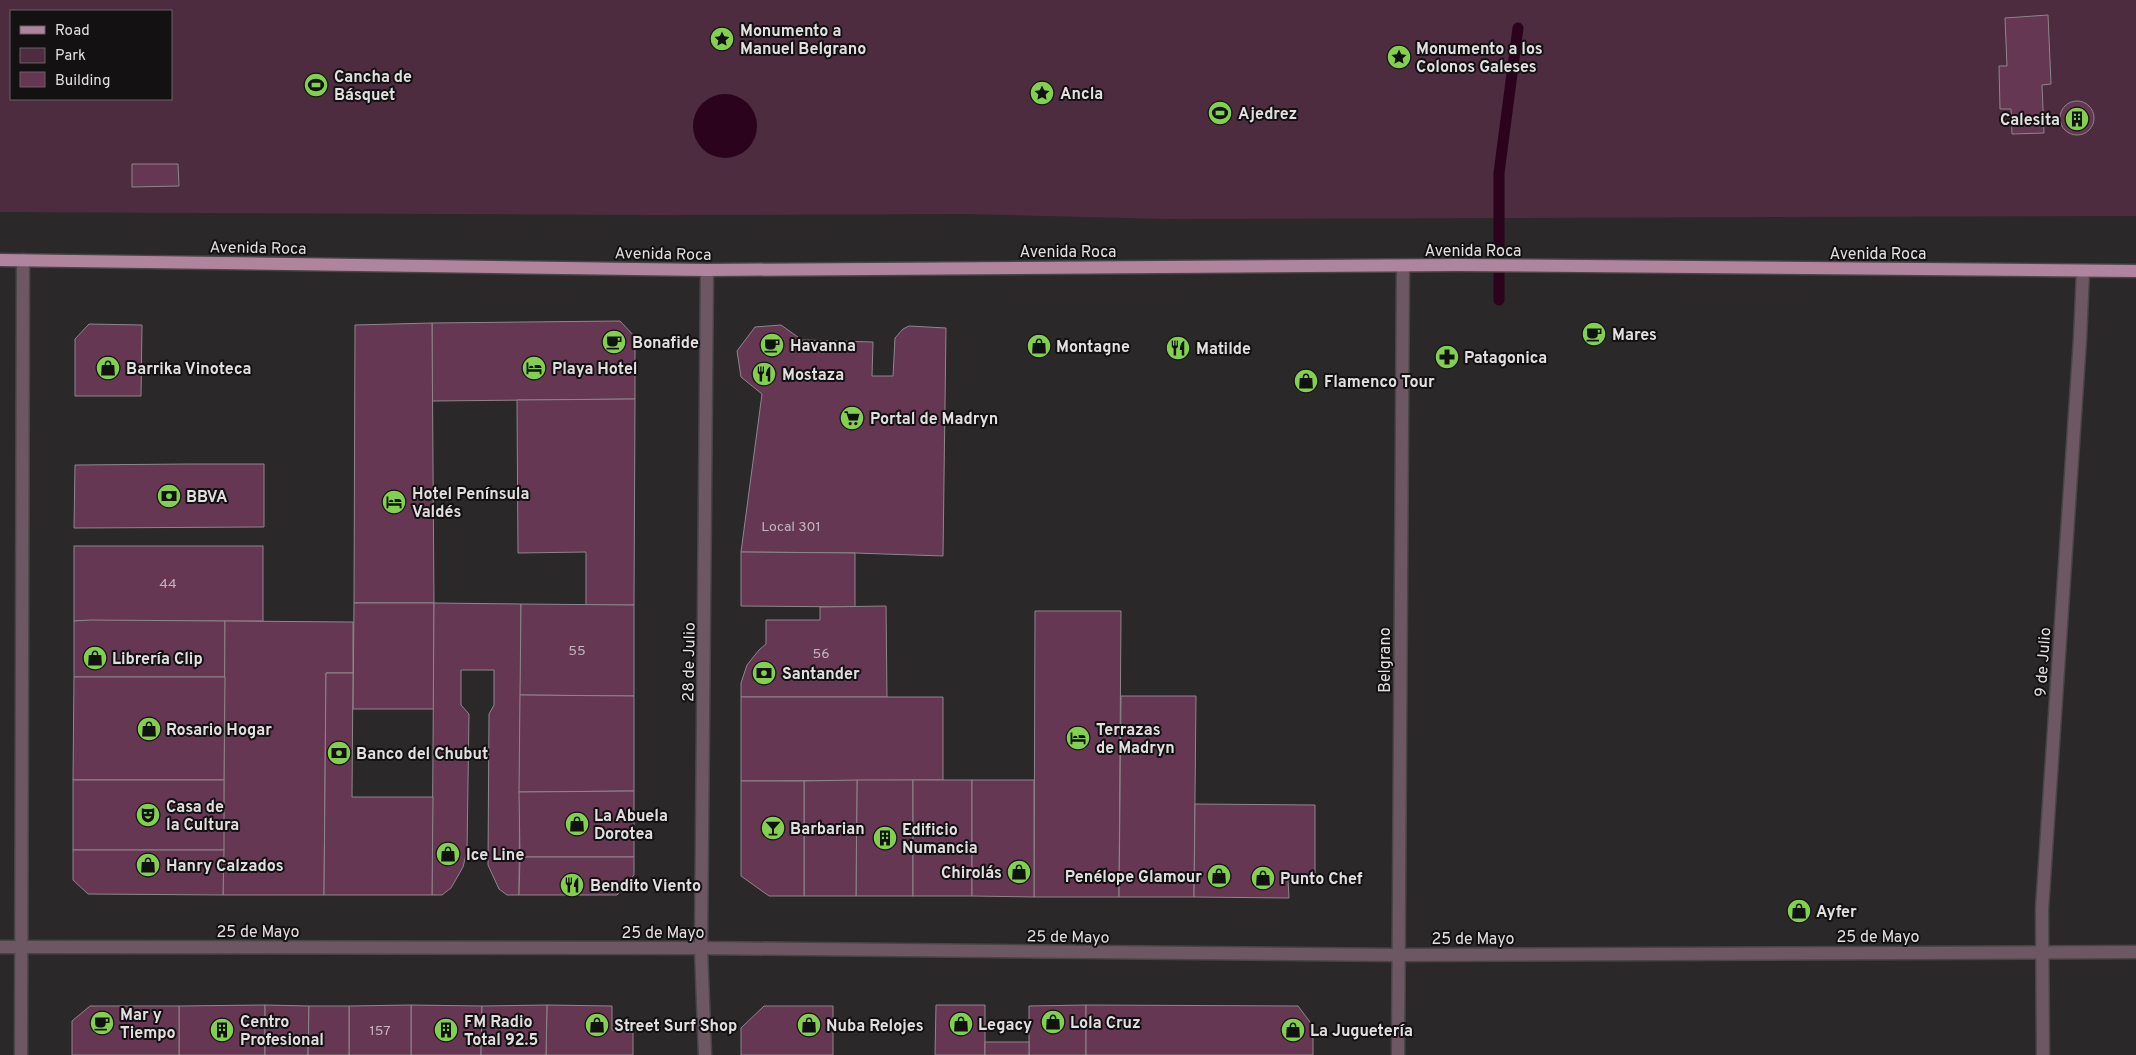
<svg xmlns="http://www.w3.org/2000/svg" width="2136" height="1055" font-family="Overpass,sans-serif">
<rect width="100%" height="100%" fill="#2b2829"/>
<path fill="#4d2c3f" fill-rule="evenodd" d="M0 0H2136V216L1164 219 969 214 653 215 0 212ZM11 11H171V99H11Z"/>
<circle fill="#2b031d" cx="725" cy="126" r="32"/>
<g fill="none" stroke-linecap="round" stroke-linejoin="round">
<polyline stroke="#2b031d" stroke-width="11" points="1499,300 1499,173 1518,28"/>
</g>
<g fill="#663753" stroke="#8c878a">
<polygon points="2048,15 2051,84 2042,85 2044,133 2012,134 2011,109 2000,109 1999,66 2007,66 2005,18"/>
<circle cx="2077" cy="118" r="17"/>
<polygon points="132,164 178,164 179,186 132,187"/>
<polygon points="620,321 635,337 635,399 432,401 432,323"/>
<polygon points="432,323 434,603 354,603 355,325"/>
<polygon points="89,324 142,325 141,396 75,396 75,339"/>
<polygon points="781,325 802,340 873,342 872,376 893,376 895,338 903,329 909,326 946,328 943,556 855,553 741,552 762,394 741,377 737,351 755,327"/>
<polygon points="635,399 634,605 586,605 586,552 518,553 517,400"/>
<polygon points="189,464 264,464 264,527 74,528 75,465"/>
<rect x="74" y="546" width="189" height="75"/>
<polygon points="741,552 855,553 855,607 741,606"/>
<polygon points="354,603 434,603 434,709 353,709"/>
<polygon points="434,603 521,604 519,895 507,895 499,889 488,865 489,714 494,705 494,670 461,670 461,705 469,714 467,851 463,867 451,888 442,895 432,895"/>
<polygon points="521,604 634,605 634,696 520,695"/>
<polygon points="886,606 887,697 741,697 741,683 747,665 759,650 766,644 766,620 820,620 820,607"/>
<polygon points="1035,611 1121,611 1119,897 1034,897"/>
<polygon points="91,620 225,621 225,677 74,677 74,621"/>
<polygon points="225,621 353,622 353,673 326,673 324,895 223,895"/>
<polygon points="326,673 353,673 352,797 433,797 432,895 324,895"/>
<polygon points="74,677 225,677 224,780 73,780"/>
<polygon points="520,695 634,696 634,791 519,792"/>
<polygon points="1121,696 1196,696 1194,897 1119,897"/>
<polygon points="741,697 943,697 943,780 741,781"/>
<rect x="73" y="780" width="151" height="70"/>
<polygon points="857,780 913,780 913,896 856,896"/>
<polygon points="857,780 856,896 804,896 804,781"/>
<rect x="913" y="780" width="59" height="116"/>
<polygon points="972,780 1034,780 1034,897 972,896"/>
<polygon points="741,781 804,781 804,896 769,896 741,876"/>
<polygon points="634,791 634,857 520,857 519,792"/>
<polygon points="1195,804 1315,805 1315,881 1288,880 1289,898 1194,897"/>
<polygon points="73,850 224,850 223,895 88,894 73,880"/>
<polygon points="520,857 634,857 634,875 617,895 519,895"/>
<polygon points="265,1005 265,1055 179,1055 179,1006"/>
<polygon points="265,1005 309,1006 308,1055 265,1055"/>
<polygon points="411,1005 482,1006 481,1055 411,1055"/>
<polygon points="411,1005 411,1055 349,1055 349,1006"/>
<polygon points="547,1005 612,1006 612,1030 633,1030 633,1055 546,1055"/>
<polygon points="547,1005 546,1055 481,1055 482,1006"/>
<polygon points="936,1005 985,1005 985,1055 935,1055"/>
<polygon points="1086,1005 1086,1055 1029,1055 1029,1006"/>
<polygon points="1086,1005 1298,1006 1313,1026 1313,1055 1086,1055"/>
<polygon points="90,1006 179,1006 179,1055 72,1055 72,1021"/>
<polygon points="309,1006 349,1006 349,1055 308,1055"/>
<polygon points="764,1006 833,1006 833,1055 741,1055 741,1028"/>
<rect x="985" y="1042" width="44" height="13"/>
</g>
<g fill="none" stroke-linecap="round" stroke-linejoin="round">
<g stroke="#484546" stroke-width="15">
<g id="minor">
<polyline points="0,947 701,948 1398,955 2136,952"/>
<polyline points="21,1055 23,260"/>
<polyline points="705,1055 701,948 707,270"/>
<polyline points="1398,1055 1403,266"/>
<polyline points="2043,1055 2042,909 2080,339 2083,271"/>
</g>
</g>
<g stroke="#484546" stroke-width="15">
<polyline id="major" points="0,260 707,270 1459,265 2136,271"/>
</g>
<use href="#minor" stroke="#6d5763" stroke-width="12"/>
<use href="#major" stroke="#b1849d" stroke-width="12"/>
</g>
<defs>
<g id="sight-disc" transform="scale(1.25)"><circle r="9.5" fill="#83d04e" stroke="#131112"/><path d="M0-6L1.8-2.2L6-1.7L2.9 1.2L3.7 5.4L0 3.3L-3.7 5.4L-2.9 1.2L-6-1.7L-1.8-2.2Z" fill="#111"/></g>
<g id="stadium-disc" transform="scale(1.25)"><circle r="9.5" fill="#83d04e" stroke="#131112"/><path d="M0-5a6.5 5 0 1 0 0 10a6.5 5 0 1 0 0-10ZM-3.5-1.8h7v3.6h-7Z" fill="#111"/></g>
<g id="building-disc" transform="scale(1.25)"><circle r="9.5" fill="#83d04e" stroke="#131112"/><path d="M-4-6H4V6H1V3H-1V6H-4ZM-2.5-4.3h1.7v1.8h-1.7ZM.8-4.3h1.7v1.8H.8ZM-2.5-1h1.7V.8h-1.7ZM.8-1h1.7V.8H.8Z" fill="#111"/></g>
<g id="cafe-disc" transform="scale(1.25)"><circle r="9.5" fill="#83d04e" stroke="#131112"/><path d="M-5.5-4.5H6V0H3Q3 3.5 0 3.5H-2.5Q-5.5 3.5-5.5 0ZM3-3.2v2h1.7v-2ZM-6 4.5H4V6H-6Z" fill="#111"/></g>
<g id="shop-disc" transform="scale(1.25)"><circle r="9.5" fill="#83d04e" stroke="#131112"/><path d="M-5-2.5h2.3a2.7 3.5 0 0 1 5.4 0H5L5.5 6h-11ZM-1.5-2.5h3a1.5 2.3 0 0 0-3 0Z" fill="#111"/></g>
<g id="restaurant-disc" transform="scale(1.25)"><circle r="9.5" fill="#83d04e" stroke="#131112"/><path d="M-5-6h1v4h1v-4h1v4h1v-4h1v5L-1.5 .5V6h-2V.5L-5-1ZM5-6V6H3V1.5H1.5Q1.5-4 5-6Z" fill="#111"/></g>
<g id="pharmacy-disc" transform="scale(1.25)"><circle r="9.5" fill="#83d04e" stroke="#131112"/><path d="M-2-6h4v4h4v4h-4v4h-4v-4h-4v-4h4Z" fill="#111"/></g>
<g id="hotel-disc" transform="scale(1.25)"><circle r="9.5" fill="#83d04e" stroke="#131112"/><path d="M-6-4.5h1.5V1H6V5H4.5V3h-9V5H-6ZM-4 0a1.8 1.8 0 1 1 3.6 0ZM.5 0V-2.5h3Q6-2.5 6 0Z" fill="#111"/></g>
<g id="supermarket-disc" transform="scale(1.25)"><circle r="9.5" fill="#83d04e" stroke="#131112"/><path d="M-6-5.5h2.5l.6 2H6L4.5 2H-2.5L-4.4-4H-6ZM-1.5 3.2a1.3 1.3 0 1 0 .1 0ZM3 3.2a1.3 1.3 0 1 0 .1 0Z" fill="#111"/></g>
<g id="bank-disc" transform="scale(1.25)"><circle r="9.5" fill="#83d04e" stroke="#131112"/><path d="M-6-4H6V4H-6ZM0-2.3a2.3 2.3 0 1 0 0 4.6a2.3 2.3 0 1 0 0-4.6Z" fill="#111"/></g>
<g id="theatre-disc" transform="scale(1.25)"><circle r="9.5" fill="#83d04e" stroke="#131112"/><path d="M-5-5.5Q0-4 5-5.5V0Q5 5 0 6Q-5 5-5 0ZM-3.3-2.5H-1v1.5H-3.3ZM1-2.5H3.3v1.5H1ZM-2.8 1Q0 5.5 2.8 1Z" fill="#111"/></g>
<g id="bar-disc" transform="scale(1.25)"><circle r="9.5" fill="#83d04e" stroke="#131112"/><path d="M-6-5H6L.8 .8V4.5H3.5V6h-7V4.5H-.8V.8Z" fill="#111"/></g>
</defs>
<g fill-rule="evenodd">
<use href="#sight-disc" x="722" y="39"/>
<use href="#sight-disc" x="1399" y="57"/>
<use href="#stadium-disc" x="316" y="85"/>
<use href="#sight-disc" x="1042" y="93"/>
<use href="#stadium-disc" x="1220" y="113"/>
<use href="#building-disc" x="2077" y="119"/>
<use href="#cafe-disc" x="1594" y="334"/>
<use href="#cafe-disc" x="614" y="342"/>
<use href="#cafe-disc" x="772" y="345"/>
<use href="#shop-disc" x="1039" y="346"/>
<use href="#restaurant-disc" x="1178" y="348"/>
<use href="#pharmacy-disc" x="1447" y="357"/>
<use href="#shop-disc" x="108" y="368"/>
<use href="#hotel-disc" x="534" y="368"/>
<use href="#restaurant-disc" x="764" y="374"/>
<use href="#shop-disc" x="1306" y="381"/>
<use href="#supermarket-disc" x="852" y="418"/>
<use href="#bank-disc" x="169" y="496"/>
<use href="#hotel-disc" x="394" y="502"/>
<use href="#shop-disc" x="95" y="658"/>
<use href="#bank-disc" x="764" y="673"/>
<use href="#shop-disc" x="149" y="729"/>
<use href="#hotel-disc" x="1078" y="738"/>
<use href="#bank-disc" x="339" y="753"/>
<use href="#theatre-disc" x="148" y="815"/>
<use href="#shop-disc" x="577" y="824"/>
<use href="#bar-disc" x="773" y="828"/>
<use href="#building-disc" x="885" y="838"/>
<use href="#shop-disc" x="448" y="854"/>
<use href="#shop-disc" x="148" y="865"/>
<use href="#shop-disc" x="1019" y="872"/>
<use href="#shop-disc" x="1219" y="876"/>
<use href="#shop-disc" x="1263" y="878"/>
<use href="#restaurant-disc" x="572" y="885"/>
<use href="#shop-disc" x="1799" y="911"/>
<use href="#shop-disc" x="1053" y="1022"/>
<use href="#cafe-disc" x="102" y="1023"/>
<use href="#shop-disc" x="961" y="1024"/>
<use href="#shop-disc" x="597" y="1025"/>
<use href="#shop-disc" x="809" y="1025"/>
<use href="#building-disc" x="222" y="1030"/>
<use href="#building-disc" x="446" y="1030"/>
<use href="#shop-disc" x="1293" y="1030"/>
</g>
<g text-anchor="middle" stroke-width="4" stroke-linejoin="round" paint-order="stroke">
<g font-size="14" fill="#c3b5be">
<text x="791" y="531">Local 301</text>
<text x="168" y="588">44</text>
<text x="577" y="655">55</text>
<text x="821" y="658">56</text>
<text x="380" y="1035">157</text>
</g>
<g font-size="16" font-weight="bold" fill="#e2dfe1" stroke="#131112" text-anchor="start">
<text x="740" y="36">Monumento a<tspan x="740" dy="18">Manuel Belgrano</tspan></text>
<text x="1416" y="54">Monumento a los<tspan x="1416" dy="18">Colonos Galeses</tspan></text>
<text x="334" y="82">Cancha de<tspan x="334" dy="18">Básquet</tspan></text>
<text x="1060" y="99">Ancla</text>
<text x="1238" y="119">Ajedrez</text>
<text x="2060" y="125" text-anchor="end">Calesita</text>
<text x="1612" y="340">Mares</text>
<text x="632" y="348">Bonafide</text>
<text x="790" y="351">Havanna</text>
<text x="1056" y="352">Montagne</text>
<text x="1196" y="354">Matilde</text>
<text x="1464" y="363">Patagonica</text>
<text x="126" y="374">Barrika Vinoteca</text>
<text x="552" y="374">Playa Hotel</text>
<text x="782" y="380">Mostaza</text>
<text x="1324" y="387">Flamenco Tour</text>
<text x="870" y="424">Portal de Madryn</text>
<text x="412" y="499">Hotel Península<tspan x="412" dy="18">Valdés</tspan></text>
<text x="186" y="502">BBVA</text>
<text x="112" y="664">Librería Clip</text>
<text x="782" y="679">Santander</text>
<text x="166" y="735">Rosario Hogar</text>
<text x="1096" y="735">Terrazas<tspan x="1096" dy="18">de Madryn</tspan></text>
<text x="356" y="759">Banco del Chubut</text>
<text x="166" y="812">Casa de<tspan x="166" dy="18">la Cultura</tspan></text>
<text x="594" y="821">La Abuela<tspan x="594" dy="18">Dorotea</tspan></text>
<text x="790" y="834">Barbarian</text>
<text x="902" y="835">Edificio<tspan x="902" dy="18">Numancia</tspan></text>
<text x="466" y="860">Ice Line</text>
<text x="166" y="871">Hanry Calzados</text>
<text x="1002" y="878" text-anchor="end">Chirola´s</text>
<text x="1202" y="882" text-anchor="end">Penélope Glamour</text>
<text x="1280" y="884">Punto Chef</text>
<text x="590" y="891">Bendito Viento</text>
<text x="1816" y="917">Ayfer</text>
<text x="120" y="1020">Mar y<tspan x="120" dy="18">Tiempo</tspan></text>
<text x="240" y="1027">Centro<tspan x="240" dy="18">Profesional</tspan></text>
<text x="464" y="1027">FM Radio<tspan x="464" dy="18">Total 92.5</tspan></text>
<text x="1070" y="1028">Lola Cruz</text>
<text x="978" y="1030">Legacy</text>
<text x="614" y="1031">Street Surf Shop</text>
<text x="826" y="1031">Nuba Relojes</text>
<text x="1310" y="1036">La Juguetería</text>
</g>
<g font-size="16" fill="#e2dfe1" stroke="#131112">
<text transform="translate(258 247) rotate(1)" y="6">Avenida Roca</text>
<text x="1473" y="256">Avenida Roca</text>
<text x="1068" y="257">Avenida Roca</text>
<text transform="translate(663 253) rotate(1)" y="6">Avenida Roca</text>
<text x="1878" y="259">Avenida Roca</text>
<text transform="translate(1384 660) rotate(-90)" y="6">Belgrano</text>
<text transform="translate(688 662) rotate(-89)" y="6">28 de Julio</text>
<text transform="translate(2042 662) rotate(-86)" y="6">9 de Julio</text>
<text x="258" y="937">25 de Mayo</text>
<text x="663" y="938">25 de Mayo</text>
<text transform="translate(1068 936) rotate(1)" y="6">25 de Mayo</text>
<text x="1878" y="942">25 de Mayo</text>
<text x="1473" y="944">25 de Mayo</text>
</g>
</g>
<rect x="10" y="10" width="162" height="90" fill="#131112" stroke="#666365"/>
<rect x="20" y="26" width="25" height="8" fill="#b1849d" stroke="#666365"/>
<text x="55" y="35" font-size="15" fill="#e2dfe1">Road</text>
<rect x="20" y="48" width="25" height="15" fill="#4d2c3f" stroke="#666365"/>
<text x="55" y="60" font-size="15" fill="#e2dfe1">Park</text>
<rect x="20" y="72" width="25" height="15" fill="#663753" stroke="#666365"/>
<text x="55" y="85" font-size="15" fill="#e2dfe1">Building</text>
</svg>
